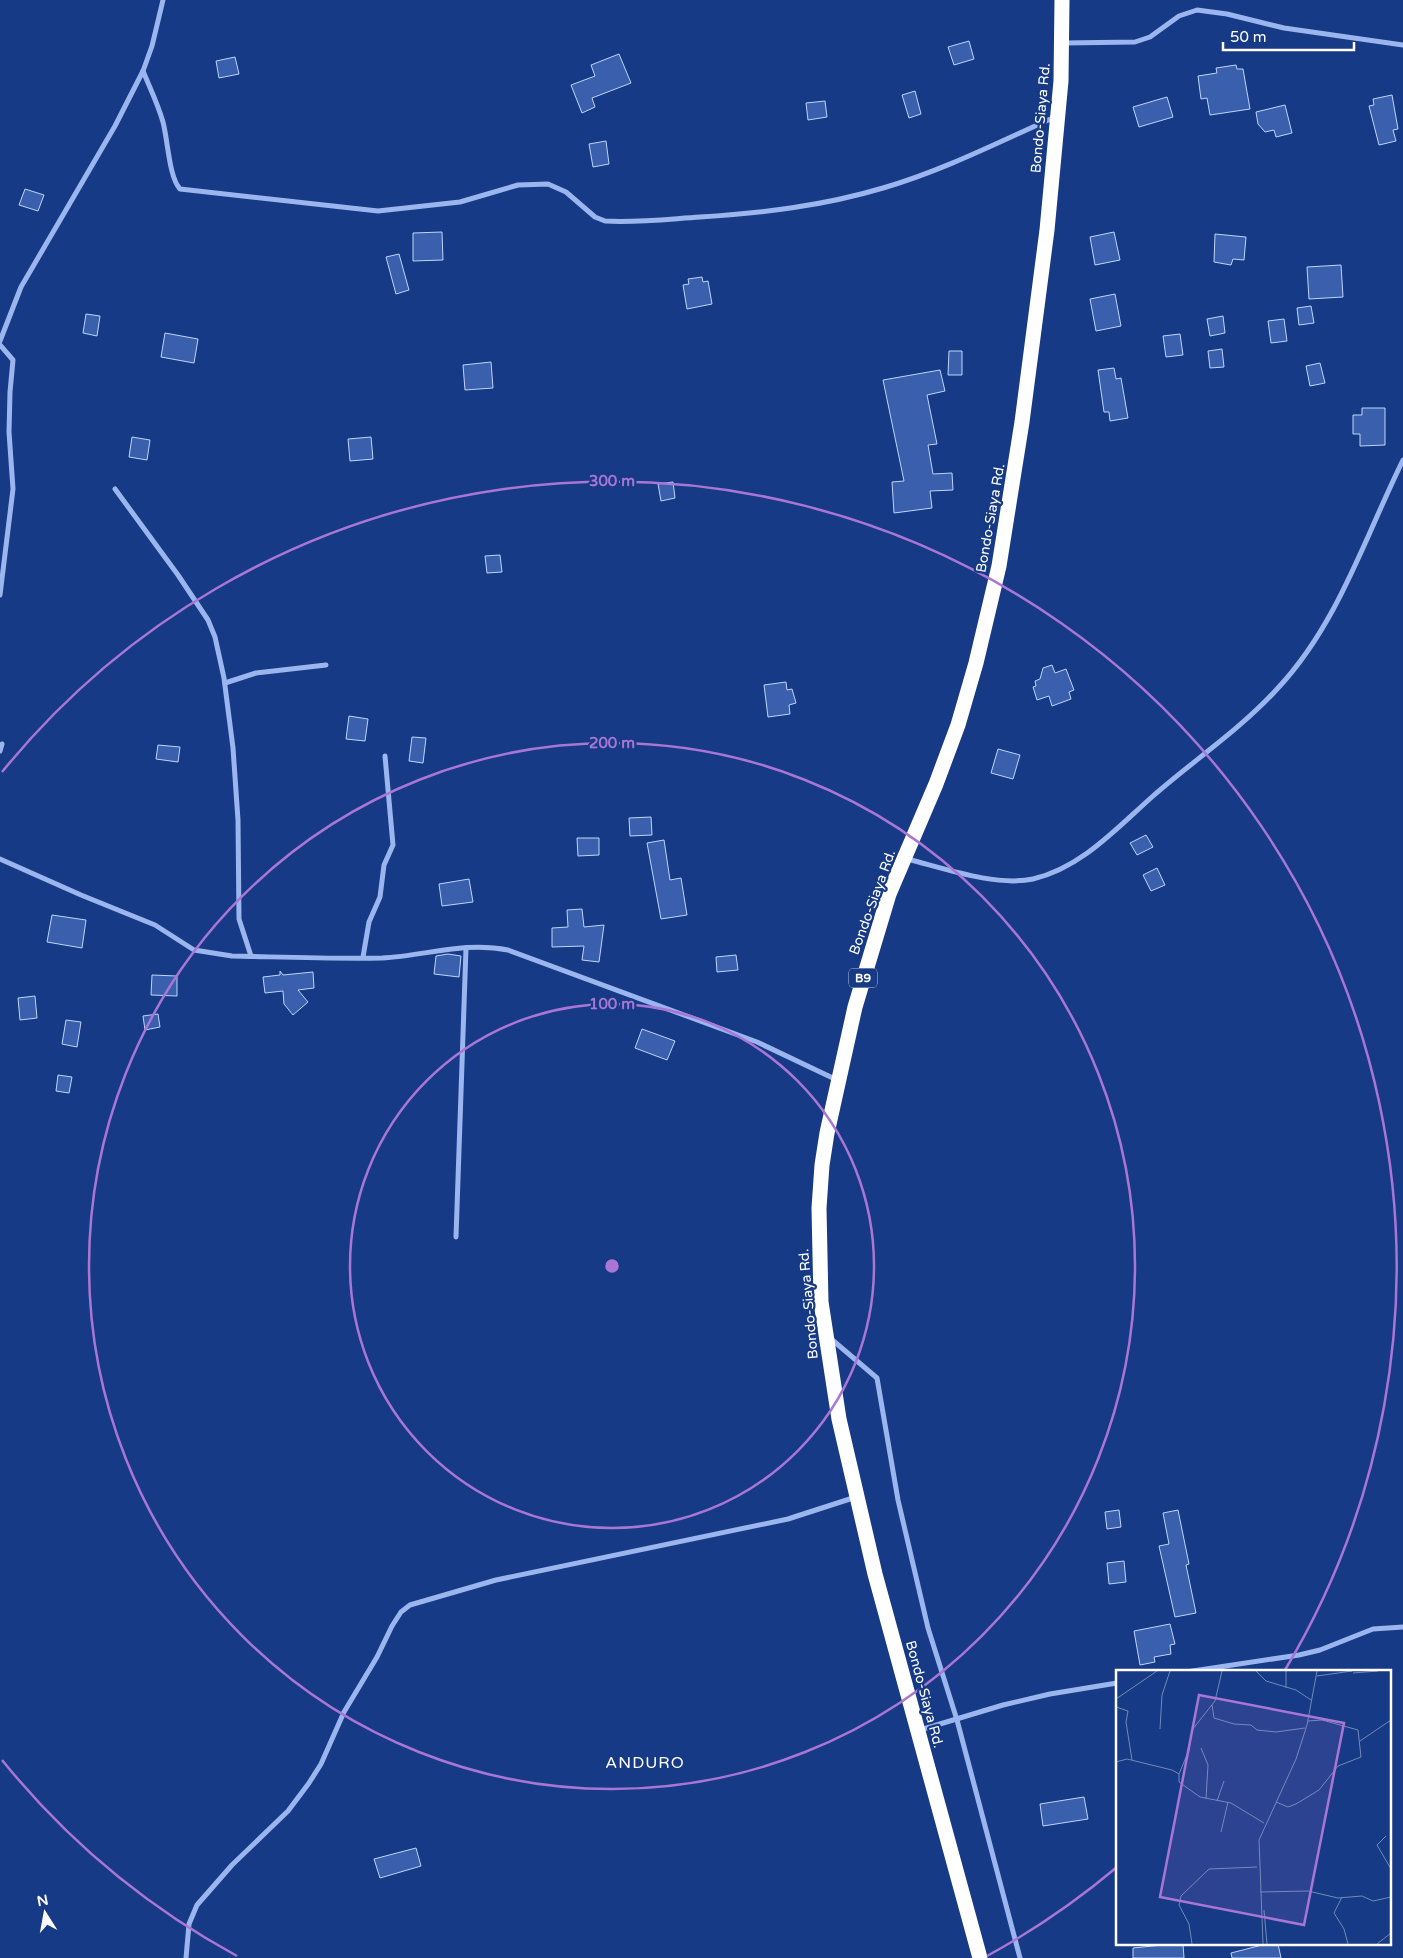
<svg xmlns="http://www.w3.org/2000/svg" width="1403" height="1958" font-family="'Varela Round',sans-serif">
<rect width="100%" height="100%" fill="#163a85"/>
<g fill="#3a60ad" stroke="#c0d4fa">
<polygon points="969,41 974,59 954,65 948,47"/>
<polygon points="619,54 631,83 592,98 595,107 582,113 571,85 595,76 591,65"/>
<polygon points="235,57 239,74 219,78 216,61"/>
<polygon points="1236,65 1237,69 1243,69 1250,109 1210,115 1207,98 1201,99 1198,76 1217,73 1216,68"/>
<polygon points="915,91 921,114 909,118 902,95"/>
<polygon points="1392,95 1398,129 1393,130 1396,141 1379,145 1369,106 1374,105 1373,99"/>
<polygon points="1167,97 1173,117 1139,127 1133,107"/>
<polygon points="825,101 827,117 808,120 806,103"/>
<polygon points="1285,105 1292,133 1276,137 1274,130 1265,132 1258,124 1256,112"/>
<polygon points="606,141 609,164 593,167 589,144"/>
<polygon points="25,189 44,195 38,211 19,205"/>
<polygon points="442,232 443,260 413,261 413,233"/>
<polygon points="1114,232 1120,260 1095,265 1090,237"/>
<polygon points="1215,234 1246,237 1244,260 1233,259 1231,265 1214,262"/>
<polygon points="399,254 409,290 396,294 386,257"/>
<polygon points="1341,265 1343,297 1309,299 1307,267"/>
<polygon points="702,277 703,282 708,281 712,304 687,309 683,285 689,284 688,279"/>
<polygon points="1115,294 1121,326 1096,331 1090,299"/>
<polygon points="1311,306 1314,323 1299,325 1297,308"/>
<polygon points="86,314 100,316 97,336 83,333"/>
<polygon points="1223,316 1225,333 1210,336 1207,319"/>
<polygon points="1284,319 1287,341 1271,343 1268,321"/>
<polygon points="165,333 198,339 194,363 161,357"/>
<polygon points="1180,334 1183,355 1166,357 1163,336"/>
<polygon points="1222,349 1224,367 1210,368 1208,351"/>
<polygon points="949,351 962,351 962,375 948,375"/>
<polygon points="491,362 493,388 465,390 463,365"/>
<polygon points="1320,363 1325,383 1310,386 1306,366"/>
<polygon points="1114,368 1116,379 1121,378 1128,418 1110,421 1109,412 1104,412 1098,370"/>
<polygon points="940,370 945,391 927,395 937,444 928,445 933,474 952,473 953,490 930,491 932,508 894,513 892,482 904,481 883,380"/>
<polygon points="1362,408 1385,408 1385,445 1360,446 1360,434 1353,434 1353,415 1362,415"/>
<polygon points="132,437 150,440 147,460 129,457"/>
<polygon points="371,437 373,459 350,461 348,439"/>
<polygon points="673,482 675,498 661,501 658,484"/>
<polygon points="500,555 502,572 487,573 485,556"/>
<polygon points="1052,665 1055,673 1066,669 1074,690 1069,692 1071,699 1052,706 1049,696 1037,700 1033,687 1036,686 1035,681 1040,679 1043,668"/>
<polygon points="786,682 787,690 792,689 796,703 789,705 790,714 768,717 764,685"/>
<polygon points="349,716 368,719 365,741 346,739"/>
<polygon points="412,737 426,738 423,763 409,761"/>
<polygon points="158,745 180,747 178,762 156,759"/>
<polygon points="998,749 1020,755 1013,779 991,773"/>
<polygon points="651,817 652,835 630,836 629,818"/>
<polygon points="1146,835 1153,847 1137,855 1130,843"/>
<polygon points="577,838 599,838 599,855 578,856"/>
<polygon points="664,840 670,880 681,878 687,915 661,919 647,843"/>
<polygon points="1157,868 1165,885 1151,891 1143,875"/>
<polygon points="469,879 473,902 442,906 439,884"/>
<polygon points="582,909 584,927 604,925 599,962 582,960 584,946 552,947 552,928 568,927 567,910"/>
<polygon points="52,915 86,920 82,948 47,942"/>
<polygon points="448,954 461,956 459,977 434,974 436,956"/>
<polygon points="736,955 738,970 717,972 716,957"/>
<polygon points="280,971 283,975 313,972 314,988 298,990 308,1002 293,1015 284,1004 283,991 265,993 263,977 280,975"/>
<polygon points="152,975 177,976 177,996 151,995"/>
<polygon points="35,996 37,1018 20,1020 18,998"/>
<polygon points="158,1014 160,1027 145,1030 143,1016"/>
<polygon points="66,1020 81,1022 77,1047 62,1044"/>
<polygon points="642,1029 675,1041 667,1060 635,1048"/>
<polygon points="58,1075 72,1077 69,1093 56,1091"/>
<polygon points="1119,1510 1121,1527 1107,1529 1105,1512"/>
<polygon points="1178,1510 1189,1564 1186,1565 1196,1613 1175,1617 1159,1546 1169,1544 1163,1513"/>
<polygon points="1124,1561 1126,1582 1109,1584 1107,1563"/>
<polygon points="1170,1624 1175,1644 1170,1645 1171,1654 1154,1657 1155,1662 1140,1665 1134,1631"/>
<polygon points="1084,1797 1088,1819 1043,1826 1040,1804"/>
<polygon points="416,1848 421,1866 380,1878 374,1859"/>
<polygon points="1172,1944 1183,1944 1184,1958 1133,1958 1133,1948"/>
<polygon points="1266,1944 1278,1944 1281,1958 1232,1958 1231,1953"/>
</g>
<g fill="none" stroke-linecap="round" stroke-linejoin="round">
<g stroke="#9bb6ee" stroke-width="5">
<polyline points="1064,43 1135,42 1150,37 1179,16 1197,10 1227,14 1284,28 1403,45"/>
<path d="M143 71C150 88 158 104 163 122 168 141 169 177 180 189L378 211 460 202 518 185 548 184 566 192 595 217 605 221C636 223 669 219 700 217 762 213 823 206 883 188 942 171 999 142 1055 117"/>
<polyline points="0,341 21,287 115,126 143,71 152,46 163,0"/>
<polyline points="0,345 13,360 10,392 9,432 13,489 0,595"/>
<polyline points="115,489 178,575 208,620 215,637 224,678 233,748 238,820 239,919 251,956"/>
<polyline points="225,683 256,673 326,665"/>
<polyline points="0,751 2,744"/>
<path d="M0 859 81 895 155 925 194 950 232 956C282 957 332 959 382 958 425 956 464 941 508 950L757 1042 837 1080"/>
<path d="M907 859C943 868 996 887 1033 879 1081 868 1117 828 1153 796 1194 760 1241 729 1278 688 1338 624 1365 537 1403 460"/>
<polyline points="363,957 369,922 380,897 384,865 393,845 385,756"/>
<polyline points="456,1237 466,948"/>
<polyline points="830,1338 877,1378 898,1500 928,1628 957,1720 1020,1958"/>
<polyline points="1186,1672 1299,1655 1320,1650 1373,1629 1403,1627"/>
<polyline points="920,1730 1003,1705 1050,1694 1117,1683"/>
<polyline points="186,1958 189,1924 197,1905 232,1865 288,1811 309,1783 321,1764 344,1712 377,1657 392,1626 401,1612 410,1605 496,1580 788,1519 856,1497"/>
</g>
<polyline stroke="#fff" stroke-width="15" points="980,1958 875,1574 839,1419 821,1302 819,1208 822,1165 827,1133 855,1007 889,894 936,784 958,725 976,663 999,566 1022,422 1047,230 1061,81 1062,0"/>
</g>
<g fill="none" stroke="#a976d5" stroke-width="2.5">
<circle cx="612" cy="1266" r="262"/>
<circle cx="612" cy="1266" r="523"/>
<path d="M1117 1867A785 785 0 0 1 987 1956M237 1956A785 785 0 0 1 2 1760M2 772A785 785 0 0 1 1285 1670"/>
</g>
<g text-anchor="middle" stroke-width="4.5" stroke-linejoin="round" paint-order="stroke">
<rect fill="#163a85" stroke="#b9c4da" stroke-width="1" x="849" y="968.5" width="28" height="19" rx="4"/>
<g font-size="12" font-weight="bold" fill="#fff">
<text x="863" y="982">B9</text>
</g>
<g font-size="14" fill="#fff" stroke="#163a85">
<text transform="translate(1040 118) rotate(-85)" y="5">Bondo-Siaya Rd.</text>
<text transform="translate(990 518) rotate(-80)" y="5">Bondo-Siaya Rd.</text>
<text transform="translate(872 902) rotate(-70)" y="5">Bondo-Siaya Rd.</text>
<text transform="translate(808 1304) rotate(-95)" y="5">Bondo-Siaya Rd.</text>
<text transform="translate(925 1694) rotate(75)" y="5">Bondo-Siaya Rd.</text>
</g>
<g font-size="16" letter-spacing="1" fill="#fff" stroke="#163a85">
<text x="645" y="1768">ANDURO</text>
</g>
</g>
<g transform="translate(1116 1670)">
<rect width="275" height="275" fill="#163a85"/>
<path fill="none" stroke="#7389b6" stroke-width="1" d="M140 1 150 11 180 20 195 30M170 1V18M237 3 262 1M201 6 236 1M0 29 41 1M96 35 98 48 118 54 135 55 141 60 160 62 189 58M0 37 12 41 10 52 16 90M44 59 46 25 54 1M244 71 275 50M85 78 92 95 90 129M0 92 11 89 56 100 63 104V112L84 127 115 133 148 153M63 104 73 80 76 60 99 31 106 1M101 131 108 111M160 132 172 137 180 134 203 120 222 96 245 87 242 60 206 50 192 51M105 162 112 132M270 166 261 175 275 199M144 222 192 221 222 228 246 226 257 231 275 227M226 227 218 243 228 259 232 274M148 240 151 274M76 274 73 254 63 235 65 226 93 199 141 197M147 274 143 170 180 89 191 55 201 1M261 274 275 263"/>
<path fill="#a976d5" fill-opacity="0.15" stroke="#a976d5" stroke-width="2.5" d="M83 25 228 53 188 255 44 227Z"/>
<rect width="275" height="275" fill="none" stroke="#fff" stroke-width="2.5"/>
</g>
<circle cx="612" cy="1266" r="8" fill="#a976d5" stroke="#163a85" stroke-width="2.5"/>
<g font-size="15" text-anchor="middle" font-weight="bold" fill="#a976d5" stroke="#163a85" stroke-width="4.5" stroke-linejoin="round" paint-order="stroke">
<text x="612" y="486">300 m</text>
<text x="612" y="748">200 m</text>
<text x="612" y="1009">100 m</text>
</g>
<g transform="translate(45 1913) rotate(349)" stroke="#163a85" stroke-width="4" paint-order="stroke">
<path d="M0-4L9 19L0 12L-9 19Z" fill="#ffffff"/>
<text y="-8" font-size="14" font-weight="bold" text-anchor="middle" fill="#ffffff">N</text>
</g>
<path d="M1223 42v8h131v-8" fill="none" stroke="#ffffff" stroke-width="2.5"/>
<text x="1230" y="42" font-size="15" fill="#ffffff" stroke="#163a85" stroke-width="4" paint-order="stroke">50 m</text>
</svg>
